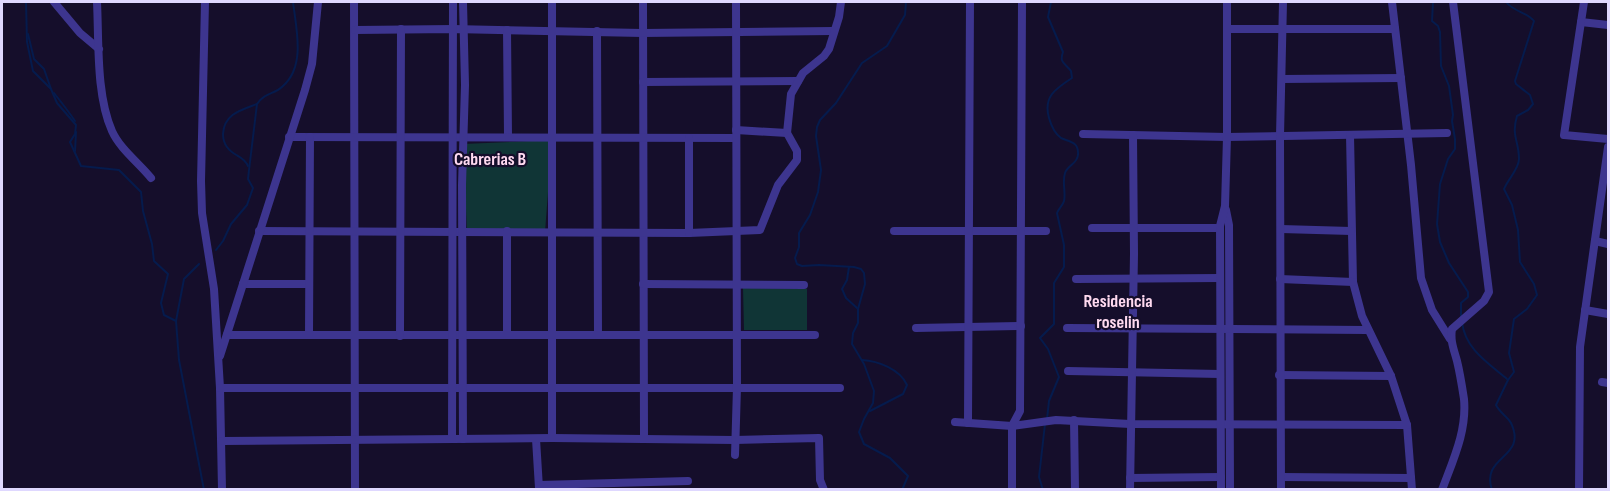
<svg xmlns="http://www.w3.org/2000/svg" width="1610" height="491" font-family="'Sofia Sans Condensed',sans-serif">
<rect width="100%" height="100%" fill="#150e2b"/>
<g fill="#103536">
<polygon points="552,140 545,232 467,231 463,144"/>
<polygon points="743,288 807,289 807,330 744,330"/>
</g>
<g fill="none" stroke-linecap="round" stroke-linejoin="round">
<g stroke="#051b4d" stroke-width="2">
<polyline points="26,2 27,42 33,71 51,89 57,103 76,125 75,134 70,142 81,166 119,170 141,192 143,211 152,244 154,261 168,274 161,303 164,315 176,321"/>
<polyline points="1433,2 1432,21 1438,26 1440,32 1441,66 1449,86 1453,115 1452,121 1455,139 1455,149 1448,159 1440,184 1437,224 1440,242 1449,263 1468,292 1468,297 1461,303 1461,317"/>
<polyline points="28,34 34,59 44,69 51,89"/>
<path d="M54 93C62 103 69 112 75 121"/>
<polyline points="75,151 76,132"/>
<path d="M248 166C243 155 234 157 227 147 224 143 223 139 223 134 224 114 241 110 257 104"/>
<path d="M216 250 223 241 231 224 247 205 253 188 248 179 249 170 257 104C265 92 274 95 283 86 306 66 296 28 293 2"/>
<polyline points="199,264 184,279 176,321 179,360 204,490"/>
<polyline points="849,267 847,280 842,289 846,298 857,308"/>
<path d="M1462 322C1465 349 1488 363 1507 379"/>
<path d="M862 360C878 361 900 369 907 385L903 394 870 411"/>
<path d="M1047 419 1049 401 1059 377 1048 349 1040 338 1054 324V283L1064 267V245L1057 213C1059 208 1063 205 1064 201 1066 193 1062 182 1065 173 1068 165 1077 164 1078 155 1079 141 1069 142 1061 138 1054 133 1051 125 1049 118 1043 97 1055 89 1072 78L1071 71C1065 63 1059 63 1063 52L1048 17 1051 2"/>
<polyline points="902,490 908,476 890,458 864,444 859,432 864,419 873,403 874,391 864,364 852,344 853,333 858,323 858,309 865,284 864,273 861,269 854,267 819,265 802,266 797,264 795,258 799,247 799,233 810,215 818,192 821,170 816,136 817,127 820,120 836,103 862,63 887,46 905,15 906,2"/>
<polyline points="1043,490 1039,477 1045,424"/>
<path d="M1492 490C1480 455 1528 459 1511 423 1507 416 1500 413 1496 405L1508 380 1514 372 1509 353 1514 319 1527 309 1537 295 1534 284 1520 262 1518 230 1512 205 1504 189C1508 179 1519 169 1519 159 1519 141 1511 136 1517 116L1528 110 1533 104 1530 95 1516 84 1515 81 1534 21C1527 12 1514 12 1506 2"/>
</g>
<g stroke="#3d358f" stroke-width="8">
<polyline points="54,2 80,33 99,49"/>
<path d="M97 2C99 42 96 95 112 131 120 149 139 163 151 178"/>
<polyline points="205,2 201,181 202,213 214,289 220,388 222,490"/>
<polyline points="354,2 355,490"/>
<polyline points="643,2 644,438"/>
<polyline points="1392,2 1411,165 1421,278 1432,310 1450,339"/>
<polyline points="1584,2 1581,22 1608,25"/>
<polyline points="1581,22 1564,135 1608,139"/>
<polyline points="1227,29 1395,29"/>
<polyline points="355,30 453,29 642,33 833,31"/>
<polyline points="507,30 508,136"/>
<polyline points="597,31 598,335"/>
<polyline points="1282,79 1401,78"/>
<polyline points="643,82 798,81"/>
<polyline points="736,130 787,133"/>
<polyline points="1083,134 1227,137 1447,133"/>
<polyline points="1350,135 1353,282 1362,316 1391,376 1407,425 1412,490"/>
<polyline points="289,137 736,138"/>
<polyline points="1226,210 1229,225 1230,490"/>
<polyline points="1092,228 1220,228"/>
<polyline points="1281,229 1351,231"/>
<polyline points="259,231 689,233 760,230 778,185 797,160 797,151 787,133 791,94 803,73 824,56 829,49 839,17 841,2"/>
<polyline points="507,231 507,335"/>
<polyline points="894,231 1046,231"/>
<polyline points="689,233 689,138"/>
<polyline points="1595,241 1608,244"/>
<polyline points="1076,279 1220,278"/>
<polyline points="1280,279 1353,282"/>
<polyline points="243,284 309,284"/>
<polyline points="643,284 804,285"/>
<polyline points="1585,310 1608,314"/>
<polyline points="916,328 1021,326"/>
<polyline points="1067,328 1367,330"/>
<polyline points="309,334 310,137"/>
<polyline points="227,335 815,335"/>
<polyline points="400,336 401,29"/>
<polyline points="220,356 305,90 312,64 318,2"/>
<polyline points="1068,371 1220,374"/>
<polyline points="1279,375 1391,376"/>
<polyline points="1602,382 1608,383"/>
<polyline points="220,388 840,388"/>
<polyline points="1074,420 1075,490"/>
<polyline points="955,422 1012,426 1056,420 1130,424 1407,425"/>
<polyline points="968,423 970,2"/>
<polyline points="552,438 552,2"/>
<polyline points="452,439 453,2"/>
<polyline points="463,439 462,185 465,85 463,2"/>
<polyline points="536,439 539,488"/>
<polyline points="222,441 552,438 735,440 819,438 820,480 824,490"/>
<polyline points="735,455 737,387 736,2"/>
<polyline points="1281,477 1411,478"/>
<polyline points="1130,478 1221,477"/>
<polyline points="539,485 688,481"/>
<polyline points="1012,490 1012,426 1020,411 1022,2"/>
<polyline points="1130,490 1134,254 1133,135"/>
<polyline points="1221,490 1220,226 1225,206 1227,137 1227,2"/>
<polyline points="1281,490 1280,136 1283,2"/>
<path d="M1442 490C1453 460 1467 431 1464 399 1462 386 1460 373 1457 361 1454 350 1450 341 1452 329L1484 301 1489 292 1453 2"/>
<polyline points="1579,490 1580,347 1608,147"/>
</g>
</g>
<g text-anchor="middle" stroke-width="4.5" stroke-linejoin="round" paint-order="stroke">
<g font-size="18" font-weight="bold" fill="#ffdaf0" stroke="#150e2b">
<text x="490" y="165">Cabrerias B</text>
<text x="1118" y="307">Residencia<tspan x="1118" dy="21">roselin</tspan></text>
</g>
</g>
<rect width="1610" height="491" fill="none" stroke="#dfd8ff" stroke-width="6"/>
</svg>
